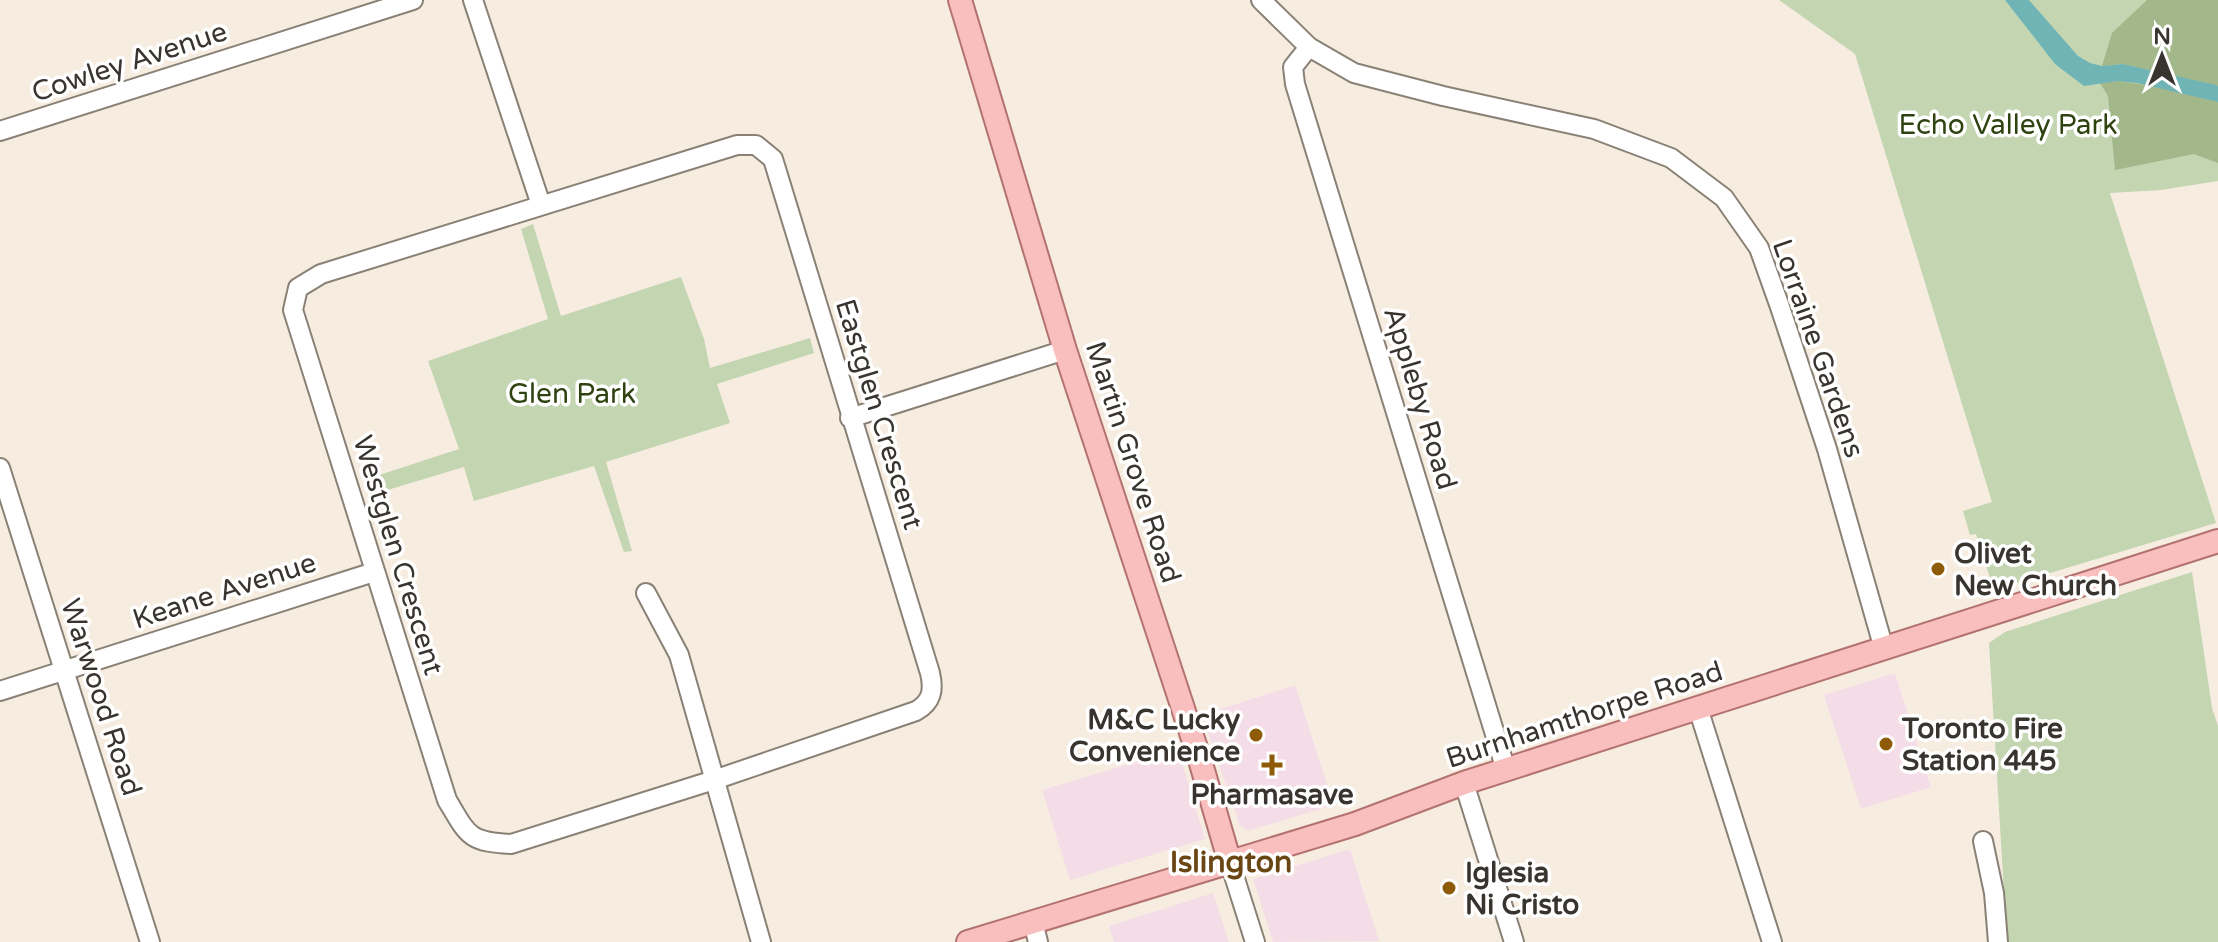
<svg xmlns="http://www.w3.org/2000/svg" width="2218" height="942" font-family="'Varela Round',sans-serif">
<rect width="100%" height="100%" fill="#f6ede0"/>
<g fill="#f5dde8">
<polygon points="1895,673 1931,787 1861,809 1824,695"/>
<polygon points="1295,685 1334,805 1248,831 1240,826 1202,715"/>
<polygon points="1178,749 1205,839 1070,880 1042,790"/>
<polygon points="1350,849 1379,941 1273,942 1253,879"/>
<polygon points="1213,893 1229,942 1114,942 1109,926"/>
</g>
<g fill="#c4d5b2">
<polygon points="1779,0 2218,0 2218,181 2161,190 2110,193 2216,523 2017,583 2014,577 1992,584 1976,534 1970,535 1963,511 1992,502 1855,54"/>
<polygon points="533,224 561,316 681,277 704,339 710,368 810,338 814,353 717,384 730,423 606,462 632,551 624,552 594,466 474,501 464,467 371,495 367,479 459,449 428,361 548,319 521,229"/>
<polygon points="2192,572 2212,708 2218,726 2218,942 2007,942 1989,643 2005,632"/>
</g>
<g fill="#a2b88a">
<polygon points="2147,0 2218,0 2218,86 2123,64 2102,66 2112,33"/>
<polygon points="2118,81 2160,87 2218,102 2218,163 2194,154 2115,170 2108,96 2100,83"/>
</g>
<polygon fill="#70b4b6" points="2005,0 2029,0 2078,56 2090,63 2102,66 2123,64 2216,85 2218,86 2218,102 2137,83 2118,81 2084,86 2055,64"/>
<g fill="none" stroke-linecap="round" stroke-linejoin="round">
<g stroke="#8a8176" stroke-width="22">
<g id="minor">
<polyline points="473,0 541,205"/>
<polyline points="1261,0 1309,47 1354,73 1443,96 1594,129 1671,158 1724,198 1759,248 1780,307 1827,449 1884,649"/>
<polyline points="1309,47 1293,67 1295,84 1506,770"/>
<polyline points="0,131 413,0"/>
<path d="M737 145H756L773 159 930 673C934 690 932 702 916 711L714 780 511 844C468 842 468 835 447 800L293 310 298 288 321 274Z"/>
<polyline points="850,418 1065,350"/>
<polyline points="0,468 150,942"/>
<polyline points="646,593 679,655 761,942"/>
<polyline points="0,691 374,572"/>
<polyline points="1698,708 1772,942"/>
<polyline points="1464,783 1514,942"/>
<polyline points="1983,841 1994,893 1998,942"/>
<polyline points="1230,863 1255,942"/>
<polyline points="1033,922 1038,942"/>
</g>
</g>
<g stroke="#b37270" stroke-width="26">
<g id="major">
<polyline points="960,0 1065,350 1200,760 1230,863"/>
<polyline points="968,942 1355,824 1464,783 2218,541"/>
</g>
</g>
<use href="#minor" stroke="#fff" stroke-width="18"/>
<use href="#major" stroke="#f9bfbe" stroke-width="22"/>
</g>
<g fill="#8e5b08" stroke="#fff" stroke-width="3">
<circle cx="1938" cy="569" r="8"/>
<circle cx="1256" cy="735" r="8"/>
<circle cx="1886" cy="744" r="8"/>
<path d="M1268 753h8v8h8v8h-8v8h-8v-8h-8v-8h8z"/>
<circle cx="1449" cy="888" r="8"/>
</g>
<g text-anchor="middle" stroke-width="7" stroke-linejoin="round" paint-order="stroke">
<g font-size="28" fill="#383430" stroke="#fff">
<text transform="translate(129 61) rotate(-18)" y="10">Cowley Avenue</text>
<text transform="translate(1819 348) rotate(71)" y="10">Lorraine Gardens</text>
<text transform="translate(1421 398) rotate(73)" y="10">Appleby Road</text>
<text transform="translate(880 414) rotate(73)" y="10">Eastglen Crescent</text>
<text transform="translate(1134 462) rotate(72)" y="10">Martin Grove Road</text>
<text transform="translate(399 555) rotate(73)" y="10">Westglen Crescent</text>
<text transform="translate(224 590) rotate(-18)" y="10">Keane Avenue</text>
<text transform="translate(102 697) rotate(72)" y="10">Warwood Road</text>
<text transform="translate(1584 714) rotate(-18)" y="10">Burnhamthorpe Road</text>
</g>
<g font-size="28" fill="#2e4310" stroke="#fff">
<text x="2008" y="134">Echo Valley Park</text>
<text x="572" y="403">Glen Park</text>
</g>
<g font-size="28" font-weight="bold" fill="#383430" stroke="#fff" text-anchor="start">
<text x="1954" y="563">Olivet<tspan x="1954" dy="32">New Church</tspan></text>
<text x="1240" y="729" text-anchor="end">M&amp;C Lucky<tspan x="1240" dy="32">Convenience</tspan></text>
<text x="1902" y="738">Toronto Fire<tspan x="1902" dy="32">Station 445</tspan></text>
<text x="1272" y="804" text-anchor="middle">Pharmasave</text>
<text x="1465" y="882">Iglesia<tspan x="1465" dy="32">Ni Cristo</tspan></text>
</g>
<g font-size="30" font-weight="bold" fill="#694613" stroke="#fff">
<text x="1231" y="872">Islington</text>
</g>
</g>
<g transform="translate(2162 56)" stroke="#ffffff" stroke-width="6" paint-order="stroke">
<path d="M0-6L14 30L0 20L-14 30Z" fill="#383430"/>
<text y="-12" font-size="22" font-weight="bold" text-anchor="middle" fill="#383430">N</text>
</g>
</svg>
